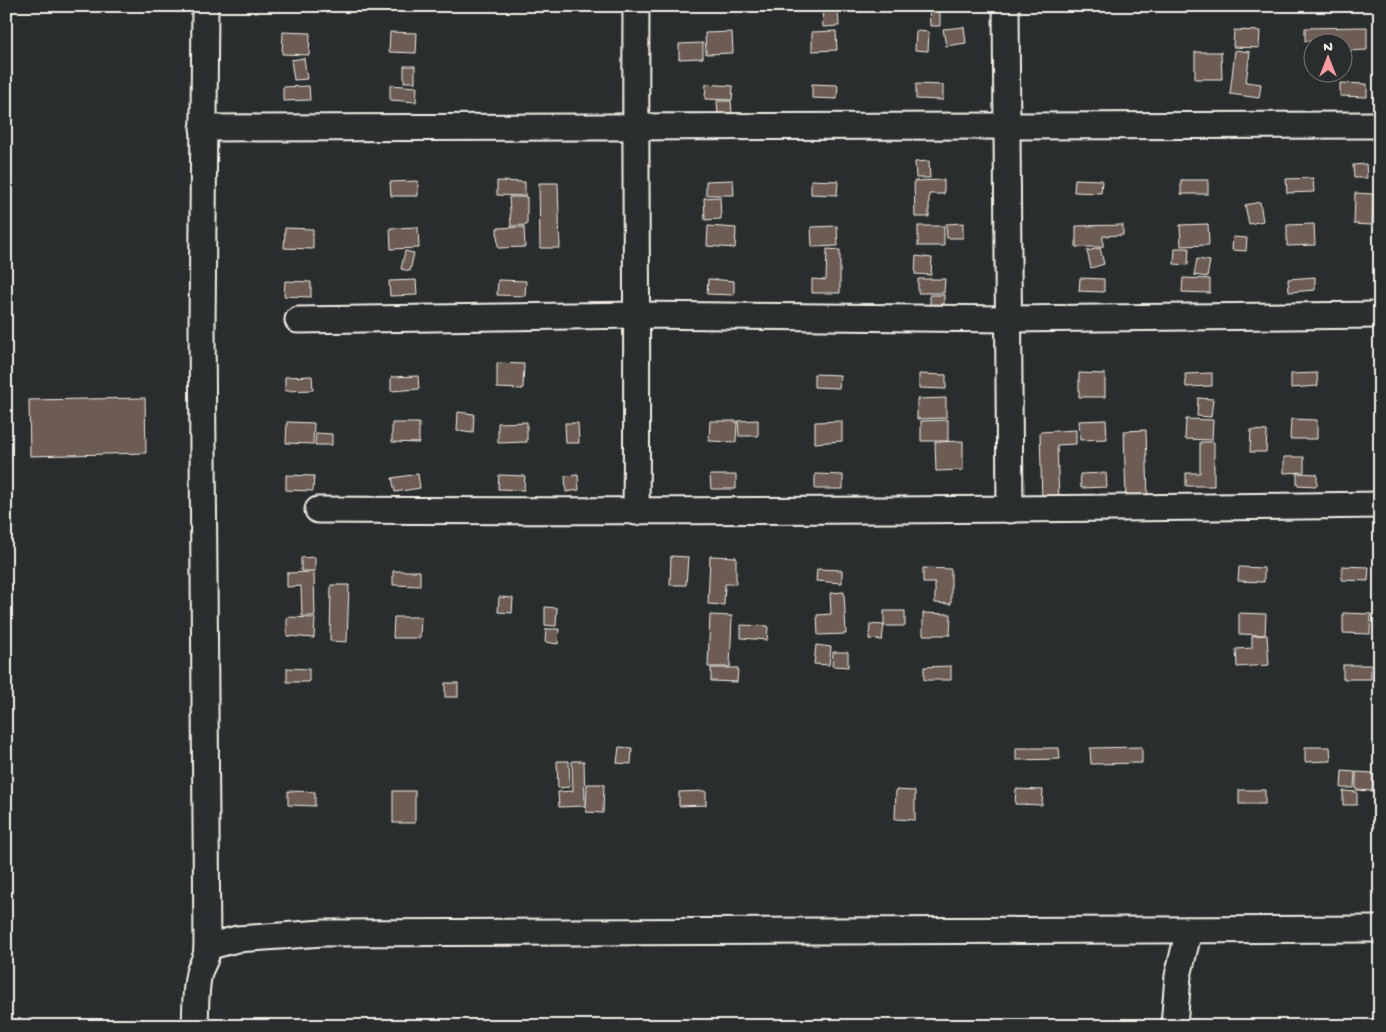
<svg xmlns="http://www.w3.org/2000/svg" width="1386" height="1032" font-family="'Gochi Hand',sans-serif">
<rect width="100%" height="100%" fill="#2a2d2e"/>
<filter id="ink" filterUnits="userSpaceOnUse"><feTurbulence type="fractalNoise" baseFrequency=".02" numOctaves="2"/><feDisplacementMap in="SourceGraphic" scale="10" xChannelSelector="R" yChannelSelector="G"/><feConvolveMatrix kernelMatrix="1 2 1 2 8 2 1 2 1" color-interpolation-filters="sRGB"/></filter>
<g filter="url(#ink)">
<g fill="#6c5c53" stroke="#f4f1e8">
<polygon points="822,6 838,6 839,26 823,27"/>
<polygon points="929,6 940,6 940,26 930,26"/>
<polygon points="964,27 966,43 946,46 943,29"/>
<polygon points="1367,27 1367,50 1344,51 1344,42 1341,41 1305,41 1305,28"/>
<polygon points="1234,30 1260,31 1259,48 1233,47"/>
<polygon points="836,31 837,50 812,51 812,32"/>
<polygon points="916,31 929,32 928,51 915,50"/>
<polygon points="283,32 310,33 309,55 282,54"/>
<polygon points="390,32 417,33 416,53 389,52"/>
<polygon points="732,32 733,53 706,54 705,33"/>
<polygon points="703,43 703,58 679,59 679,44"/>
<polygon points="1235,50 1250,52 1246,82 1261,84 1259,98 1230,94"/>
<polygon points="1195,52 1221,52 1222,79 1195,79"/>
<polygon points="304,58 307,79 294,80 291,60"/>
<rect x="404" y="66" width="11" height="16"/>
<polygon points="1340,83 1367,84 1367,97 1340,96"/>
<polygon points="706,84 733,86 732,100 705,99"/>
<polygon points="812,84 838,85 837,99 812,98"/>
<polygon points="916,84 943,85 943,100 916,99"/>
<polygon points="390,85 417,87 416,102 390,100"/>
<polygon points="309,86 310,100 283,101 283,87"/>
<polygon points="717,101 731,101 732,114 718,115"/>
<polygon points="929,161 930,178 916,178 915,162"/>
<polygon points="1366,164 1367,178 1354,178 1353,165"/>
<polygon points="1313,178 1314,192 1287,193 1286,179"/>
<polygon points="1075,179 1102,180 1101,193 1074,192"/>
<polygon points="733,180 734,195 706,195 706,181"/>
<polygon points="811,180 838,181 837,195 811,194"/>
<polygon points="944,180 944,194 929,194 929,217 915,217 914,181"/>
<rect x="1181" y="180" width="27" height="14"/>
<polygon points="418,181 418,196 391,196 390,182"/>
<polygon points="497,181 525,182 525,196 497,195"/>
<polygon points="539,183 558,183 560,248 540,248"/>
<polygon points="1355,193 1373,194 1372,225 1354,224"/>
<polygon points="509,197 527,197 527,225 511,226"/>
<polygon points="720,197 721,219 705,220 704,198"/>
<polygon points="1260,202 1263,221 1249,224 1245,205"/>
<polygon points="963,223 963,238 947,238 946,224"/>
<polygon points="1208,224 1209,245 1181,246 1180,225"/>
<polygon points="1314,224 1315,245 1287,246 1287,225"/>
<polygon points="1123,225 1123,235 1103,236 1103,247 1076,247 1076,226"/>
<polygon points="708,226 736,228 735,248 707,246"/>
<polygon points="837,226 838,246 812,247 811,227"/>
<rect x="918" y="226" width="26" height="20"/>
<polygon points="418,227 419,248 391,249 390,228"/>
<polygon points="524,227 525,247 498,248 497,228"/>
<polygon points="285,228 313,229 313,249 284,248"/>
<polygon points="1233,237 1247,238 1246,251 1232,250"/>
<polygon points="1100,248 1104,264 1091,268 1087,251"/>
<polygon points="1175,248 1189,248 1188,265 1174,264"/>
<polygon points="827,249 840,250 840,293 812,293 812,279 826,280"/>
<polygon points="405,251 414,253 410,271 401,269"/>
<polygon points="916,256 932,258 931,275 915,274"/>
<polygon points="1197,259 1210,261 1207,277 1194,275"/>
<polygon points="1315,277 1315,290 1289,292 1288,279"/>
<polygon points="1080,278 1104,279 1104,292 1079,291"/>
<polygon points="1183,278 1210,279 1210,293 1182,292"/>
<polygon points="708,279 734,281 734,295 707,294"/>
<polygon points="918,279 945,279 944,293 918,293"/>
<polygon points="416,280 417,295 390,296 389,281"/>
<polygon points="498,280 526,281 525,296 497,295"/>
<polygon points="285,281 311,282 311,297 284,296"/>
<rect x="930" y="295" width="14" height="14"/>
<polygon points="497,363 524,364 523,389 497,388"/>
<polygon points="1079,373 1105,374 1105,397 1079,397"/>
<polygon points="1212,373 1212,386 1186,387 1185,374"/>
<polygon points="1317,373 1318,386 1291,388 1291,374"/>
<polygon points="814,374 840,375 839,388 814,387"/>
<polygon points="919,374 946,375 946,389 919,388"/>
<polygon points="312,376 313,390 285,391 285,377"/>
<polygon points="418,376 419,389 391,391 391,377"/>
<polygon points="145,398 146,453 30,456 29,400"/>
<polygon points="946,398 946,418 917,419 917,399"/>
<polygon points="1198,398 1213,399 1211,417 1197,416"/>
<polygon points="458,412 474,414 473,433 457,431"/>
<polygon points="1186,419 1213,420 1212,440 1185,439"/>
<polygon points="1291,419 1317,420 1317,439 1290,439"/>
<polygon points="758,420 758,436 739,436 738,421"/>
<polygon points="948,420 948,441 921,441 921,421"/>
<polygon points="1106,420 1107,439 1080,440 1079,421"/>
<polygon points="710,421 737,421 736,442 709,441"/>
<polygon points="842,421 842,441 815,443 815,422"/>
<polygon points="287,422 314,423 313,444 286,443"/>
<polygon points="527,422 527,442 498,443 498,423"/>
<polygon points="392,423 419,423 419,443 392,442"/>
<polygon points="565,423 578,423 579,443 566,443"/>
<polygon points="1076,430 1076,444 1057,445 1059,501 1042,501 1040,432"/>
<polygon points="1146,430 1148,500 1126,501 1124,431"/>
<polygon points="1251,430 1267,431 1266,452 1250,452"/>
<polygon points="316,433 332,434 332,445 315,445"/>
<polygon points="963,441 963,470 936,471 935,442"/>
<polygon points="1200,442 1214,442 1214,486 1186,486 1186,473 1200,473"/>
<polygon points="1284,457 1304,457 1304,472 1284,473"/>
<polygon points="1106,473 1107,487 1081,488 1080,474"/>
<polygon points="1297,473 1317,474 1317,486 1297,485"/>
<polygon points="418,474 420,488 395,492 392,478"/>
<polygon points="815,474 843,475 843,489 815,489"/>
<polygon points="286,475 314,476 313,491 286,490"/>
<polygon points="499,475 525,476 524,490 498,489"/>
<polygon points="578,475 579,490 566,492 565,476"/>
<polygon points="710,475 736,475 736,489 711,489"/>
<polygon points="671,556 688,557 686,585 670,585"/>
<polygon points="710,556 736,557 736,584 725,584 724,605 708,604"/>
<polygon points="315,557 315,571 301,571 301,558"/>
<polygon points="1342,566 1369,567 1368,581 1342,580"/>
<polygon points="1239,567 1264,568 1264,582 1238,581"/>
<polygon points="923,568 951,569 951,604 935,603 935,583 923,583"/>
<polygon points="817,569 842,570 842,583 816,581"/>
<polygon points="393,571 420,571 420,586 393,585"/>
<polygon points="314,572 315,616 302,616 301,586 287,587 287,573"/>
<polygon points="331,585 349,585 347,642 330,641"/>
<polygon points="844,592 846,634 818,635 817,615 831,614 830,593"/>
<polygon points="499,597 513,598 512,613 498,612"/>
<polygon points="545,607 557,608 556,626 545,625"/>
<rect x="884" y="611" width="21" height="15"/>
<polygon points="923,613 951,614 950,635 923,635"/>
<polygon points="1239,613 1266,614 1265,635 1239,634"/>
<polygon points="1343,613 1371,614 1370,634 1343,633"/>
<polygon points="710,615 732,616 730,667 708,667"/>
<polygon points="287,617 315,618 314,638 287,636"/>
<polygon points="394,617 421,617 420,638 393,638"/>
<polygon points="870,624 884,625 882,640 869,639"/>
<polygon points="741,625 768,626 767,640 741,638"/>
<polygon points="546,629 559,629 558,644 545,642"/>
<polygon points="1267,635 1269,665 1237,667 1236,649 1252,648 1252,636"/>
<polygon points="816,645 831,647 829,665 814,664"/>
<polygon points="833,652 848,652 848,667 832,666"/>
<rect x="1343" y="665" width="28" height="14"/>
<polygon points="951,666 951,680 924,680 924,667"/>
<polygon points="287,668 309,669 309,682 287,682"/>
<polygon points="711,668 738,668 737,682 711,681"/>
<rect x="445" y="683" width="13" height="14"/>
<polygon points="619,747 632,748 631,764 617,763"/>
<polygon points="1142,747 1142,763 1091,764 1090,748"/>
<polygon points="1305,747 1330,747 1331,761 1305,762"/>
<polygon points="1016,748 1059,748 1060,759 1016,760"/>
<polygon points="557,761 569,761 570,787 558,788"/>
<polygon points="572,761 584,761 585,806 559,807 558,792 573,791"/>
<polygon points="1342,771 1355,772 1354,788 1341,788"/>
<polygon points="1356,772 1373,773 1372,791 1356,790"/>
<polygon points="587,784 604,784 603,813 586,812"/>
<polygon points="1016,789 1043,790 1042,805 1015,804"/>
<polygon points="896,790 915,791 915,820 895,819"/>
<rect x="1239" y="790" width="26" height="14"/>
<polygon points="288,791 315,792 315,806 288,805"/>
<rect x="393" y="791" width="22" height="32"/>
<polygon points="706,791 706,805 679,806 679,792"/>
<polygon points="1343,791 1357,792 1357,805 1343,805"/>
</g>
<g fill="none" stroke-linecap="round" stroke-linejoin="round">
<g stroke="#f4f1e8" stroke-width="29">
<g id="minor">
<polyline points="205,6 202,328 207,947"/>
<polyline points="1006,6 1010,510"/>
<polyline points="203,128 1380,125"/>
<polyline points="298,320 638,315 1007,319 1380,315"/>
<path d="M318 510C672 512 1026 510 1380 505"/>
<path d="M636 512C638 343 635 175 636 6"/>
<path d="M195 1026C196 1008 195 990 199 973 202 962 207 961 207 947L237 939 323 933 1380 929"/>
<polyline points="1174,1026 1178,976 1189,930"/>
</g>
</g>
<use href="#minor" stroke="#2a2d2e" stroke-width="25"/>
</g>
</g>
<rect width="1386" height="1032" fill="none" stroke="#2a2d2e" stroke-width="25"/>
<rect x="12" y="12" width="1361" height="1007" fill="none" stroke="#f4f1e8" stroke-width="2" filter="url(#ink)"/>
<g transform="translate(1328 58)"><circle r="24" fill="#2a2d2e" stroke="#7b7b78"/>
<path d="M0-4L9 19L0 12L-9 19Z" fill="#ff9aa2"/>
<text y="-8" font-size="14" font-weight="bold" text-anchor="middle" fill="#f4f1e8">N</text>
</g>
</svg>
